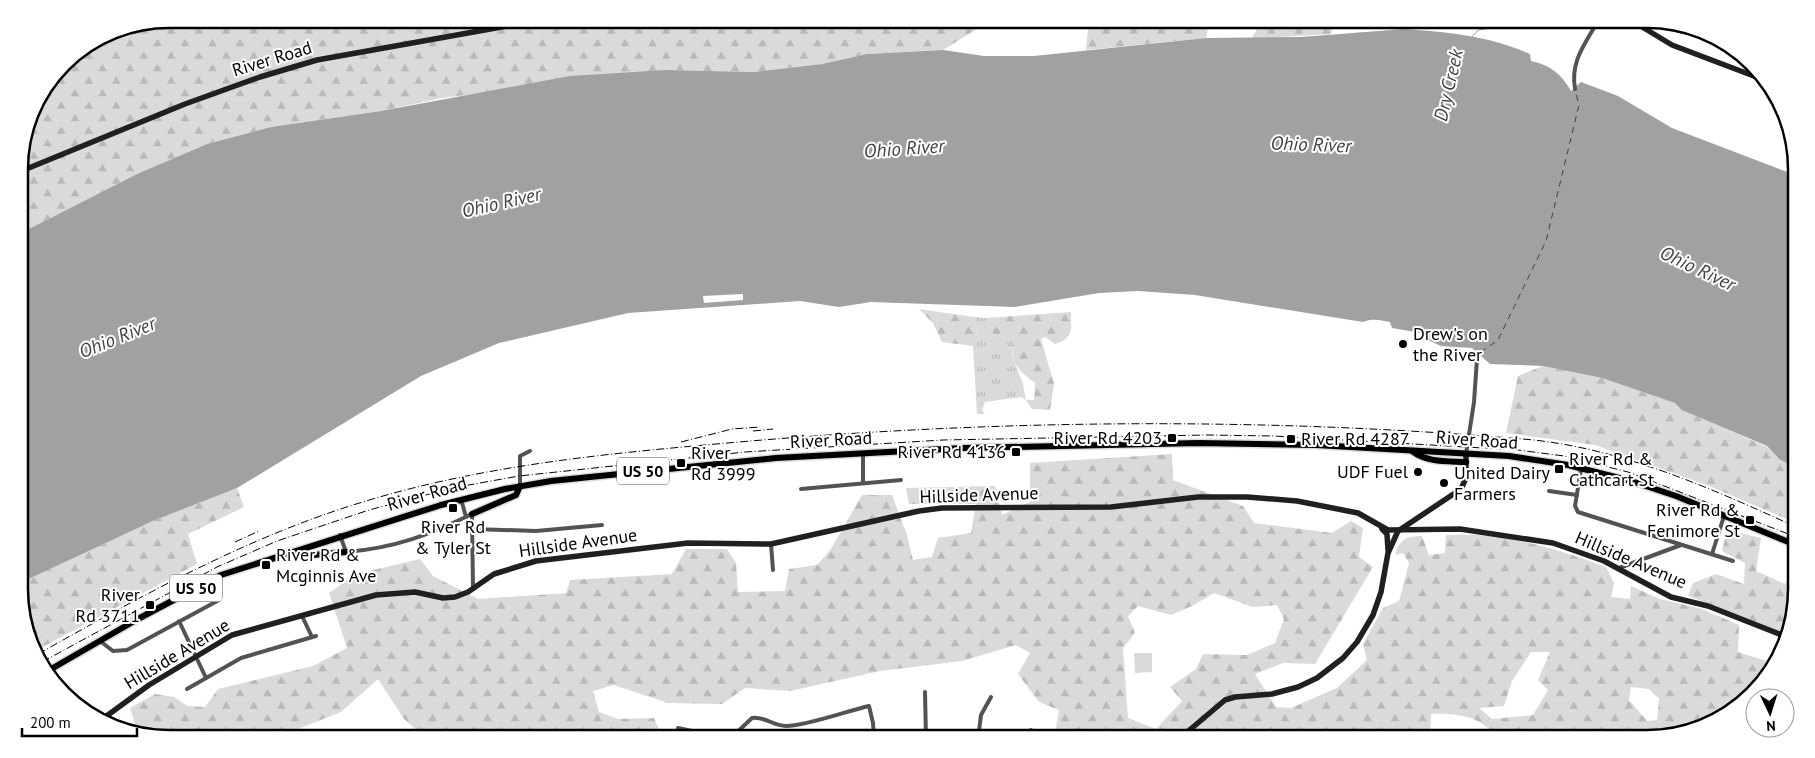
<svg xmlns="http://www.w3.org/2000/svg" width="1815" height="758" font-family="'PT Sans',sans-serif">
<defs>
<pattern id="grass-tufts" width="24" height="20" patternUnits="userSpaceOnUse" patternTransform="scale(1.25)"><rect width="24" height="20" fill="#dadada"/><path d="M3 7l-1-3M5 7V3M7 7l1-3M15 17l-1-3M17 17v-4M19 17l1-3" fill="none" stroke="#b9b9b9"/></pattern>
<pattern id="forest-firs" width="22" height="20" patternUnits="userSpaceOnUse" patternTransform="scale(1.25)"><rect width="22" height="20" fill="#dadada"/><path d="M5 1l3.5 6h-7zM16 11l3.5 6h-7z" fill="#b9b9b9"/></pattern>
</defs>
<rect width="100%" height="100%" fill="#fff"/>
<polygon fill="url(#grass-tufts)" points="974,317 985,318 994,336 1013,331 1012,355 1023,384 1026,400 1021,397 985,402 982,410 985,414 977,414 973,346 978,338"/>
<g fill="url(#forest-firs)" fill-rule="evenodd">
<polygon points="168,19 993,19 943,50 867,54 822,64 754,72 666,70 442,98 381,111 271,127 207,144 137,174 19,234 19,158 34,102 69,56 111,30"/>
<polygon points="1089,19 1210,19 1206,38 1086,50"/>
<polygon points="1263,19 1336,19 1331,34 1251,39"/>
<polygon points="919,309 974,317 978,338 973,346 942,342 933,323"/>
<path d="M1071 312C1071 331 1074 337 1055 344L1045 337 1041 339 1054 384 1050 410 1032 409 1026 400H1034L1035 383C1012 365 1011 361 1013 332L994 336 985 318Z"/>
<polygon points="1543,366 1602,378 1676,403 1683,410 1767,447 1779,459 1796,468 1796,523 1709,486 1595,445 1506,433 1518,376"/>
<path d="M1172 454 1173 480 1243 506 1254 523 1332 533 1351 521 1363 528 1359 557 1373 567 1315 664 1283 663 1255 674 1276 707 1291 708 1337 688 1367 660 1363 644 1383 608 1399 601 1409 563 1403 553 1395 555C1400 539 1406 536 1422 536L1429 555 1445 553 1446 535C1500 531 1555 548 1606 567L1614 583 1611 597 1630 599 1631 586 1660 599 1702 609 1739 625 1738 652 1773 663 1738 709 1695 731 1656 739H1497C1483 716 1456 713 1431 714L1430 739H1054L1059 710 1039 702 1018 674 1030 653 1016 645 962 661 880 671 790 691 745 688 722 704 668 703 614 685 593 691 599 712 618 719 654 718 663 739H530L522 732H506L503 739H426L404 719 378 679 341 712 273 739H168L138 733 130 708 155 694 174 697 187 706 205 707 218 689 313 666 347 648 329 593 356 574 420 559 433 576 478 599 566 593 570 580 672 574 686 549H727L736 563 738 592 785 591 789 569 817 565 831 549 862 495H892L907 535 913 560 932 557 938 538 971 533 976 504H909L906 488 995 486 1002 515 1030 502V463ZM1214 593 1253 607 1277 605 1284 619 1275 643 1247 655 1203 654 1196 669 1170 687 1182 701 1156 729 1128 718 1123 648 1135 633 1128 616 1138 606 1171 615 1192 606ZM1531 652H1550L1538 680 1548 690 1533 715 1492 719 1479 708 1504 706 1512 681ZM1631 687 1649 689 1659 699 1657 720 1647 721 1629 700Z"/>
<polygon points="237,488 244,507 188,534 197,564 37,650 20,610 20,583 153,521"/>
<polygon points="1727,530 1761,538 1756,571 1785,584 1791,573 1793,556 1796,557 1796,590 1788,634 1688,596 1693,583 1716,574 1744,584 1745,563 1722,551"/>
</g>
<polygon fill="#dadada" points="1134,653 1152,653 1152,672 1135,673"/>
<path fill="#a1a1a1" d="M1404 29C1447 32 1490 36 1530 54L1531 61C1551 65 1562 75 1571 91L1581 82 1618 96 1672 128 1795 175 1796 468 1779 459 1767 446 1682 410 1675 403 1602 378 1543 366 1490 364 1472 348 1441 346 1428 340 1421 333 1392 328 1390 322C1380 320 1372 318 1363 322L1195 295 1138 291 1099 293 1015 307 871 302 839 307 800 301 628 313 499 343 421 376 237 488 153 521 20 583 19 234 137 174 207 144 271 127 381 111 570 76 666 70 754 72 822 64 867 54 943 50 984 56H1034L1206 38 1301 37Z"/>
<polygon fill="#fff" points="743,294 743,300 704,303 703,296"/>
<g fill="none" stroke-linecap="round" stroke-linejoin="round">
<polyline stroke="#a1a1a1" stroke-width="1" points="1472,37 1478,30 1499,27 1503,19"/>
<polyline stroke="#424242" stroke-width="1" stroke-dasharray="6 5" stroke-linecap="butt" points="1481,352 1498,340 1546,241 1579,105 1575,90"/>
<g stroke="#dbdbdb" stroke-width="9">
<g id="primary">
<path d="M1412 451C1428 463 1447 461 1466 462"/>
<polyline points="472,514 516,495 520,486"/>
<polyline points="287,553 302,556 346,552"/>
<polyline points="46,672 136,620 221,575 441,505 505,489 551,481 776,458 963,448 1199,443 1316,445 1509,456 1568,465 1631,481 1676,496 1796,545"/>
</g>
</g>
<g stroke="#535353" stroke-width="4">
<path d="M1575 89C1570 60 1586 43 1599 19"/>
<polyline points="863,453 863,483"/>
<polyline points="1466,454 1474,402 1477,359 1480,353"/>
<polyline points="1581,469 1575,506 1578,512 1733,561"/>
<polyline points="520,486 520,456 530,451"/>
<polyline points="801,489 901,480"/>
<polyline points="1549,491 1577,495"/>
<polyline points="461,499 466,517"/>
<polyline points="473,529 536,531 602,525"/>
<path d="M340 535 346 552C395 548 429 535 472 514L473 588"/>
<polyline points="771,544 773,570"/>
<polyline points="1712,554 1724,516"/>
<polyline points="1619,568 1681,545"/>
<polyline points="302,616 312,637"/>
<polyline points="179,621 206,678"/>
<polyline points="100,641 113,651 127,650 219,600"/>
<polyline points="187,689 241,658 316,636"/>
<polyline points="925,692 926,739"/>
<polyline points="678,728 701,733 713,739"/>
<polyline points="1031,730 1031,739"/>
<path d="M730 739 752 718C765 716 773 726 786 726 806 726 847 711 869 706L873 723 874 739"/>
<polyline points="978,739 981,715 991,697"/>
</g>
<g stroke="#202020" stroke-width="5.5">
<polyline points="745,19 784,23 810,19"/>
<polyline points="1629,19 1672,45 1767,81"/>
<polyline points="19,172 185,104 260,77 317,60 507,26 667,19"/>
<polyline points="1382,529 1387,534 1388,550"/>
<polyline points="101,720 149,685 232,635 376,595 415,592 443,598 455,597 468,592 494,574 536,561 688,543 771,544 919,511 942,508 1111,507 1198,497 1247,497 1297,501 1358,513 1388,530 1460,529 1553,543 1604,561 1671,597 1708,606 1787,637"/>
<polyline points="1179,739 1225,700 1235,697 1272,694 1298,687 1317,678 1343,658 1357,642 1373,615 1381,592 1388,553 1398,531 1461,489 1466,478 1466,454"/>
</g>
<use href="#primary" stroke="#000" stroke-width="6"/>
<g stroke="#000" stroke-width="1" stroke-dasharray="8 2.5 1 2.5" stroke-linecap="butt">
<polyline points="753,431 773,429"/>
<polyline points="681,442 732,429 760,427"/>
<polyline points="235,542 259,531"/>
<path d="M38 654C145 594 249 536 366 501 488 464 613 453 739 442 1003 419 1270 417 1534 440 1625 450 1713 489 1796 527"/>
<polyline points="42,662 217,567 277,541 369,510 452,488 519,476 745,452 943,440 1208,435 1274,436 1518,450 1564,456 1628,472 1796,537"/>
</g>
</g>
<g fill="#000" stroke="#fff" stroke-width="2">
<circle cx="1403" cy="344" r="5"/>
<rect x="1167" y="433" width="10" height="10" rx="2.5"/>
<rect x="1286" y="434" width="10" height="10" rx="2.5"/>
<rect x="1011" y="447" width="10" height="10" rx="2.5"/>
<rect x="676" y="458" width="10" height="10" rx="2.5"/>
<rect x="1554" y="464" width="10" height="10" rx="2.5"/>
<circle cx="1418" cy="472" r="5"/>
<circle cx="1444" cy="483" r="5"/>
<rect x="448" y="503" width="10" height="10" rx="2.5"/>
<rect x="1745" y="515" width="10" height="10" rx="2.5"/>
<rect x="261" y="560" width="10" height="10" rx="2.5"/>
<rect x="145" y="600" width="10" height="10" rx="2.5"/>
</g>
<g text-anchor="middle" stroke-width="4" stroke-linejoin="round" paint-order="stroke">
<g fill="#fff" stroke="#4c4c4c" stroke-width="1">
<rect x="617" y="457.5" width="52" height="27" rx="4"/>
<rect x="170" y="574.5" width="52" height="27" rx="4"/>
</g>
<g font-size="16" font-weight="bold" fill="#000">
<text x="643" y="477">US 50</text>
<text x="196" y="594">US 50</text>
</g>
<g font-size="18" fill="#000" stroke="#fff">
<text transform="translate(272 59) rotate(-17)" y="6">River Road</text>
<text transform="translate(831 440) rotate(-3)" y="6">River Road</text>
<text transform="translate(1477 440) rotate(4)" y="6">River Road</text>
<text transform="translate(427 494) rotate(-16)" y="6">River Road</text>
<text transform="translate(979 495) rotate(-2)" y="6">Hillside Avenue</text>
<text transform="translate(578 543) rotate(-8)" y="6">Hillside Avenue</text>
<text transform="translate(1631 560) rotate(23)" y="6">Hillside Avenue</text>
<text transform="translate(177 654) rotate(-31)" y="6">Hillside Avenue</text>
</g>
<g font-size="18" fill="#000" stroke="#fff" text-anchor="start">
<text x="1413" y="340">Drew's on<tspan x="1413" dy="21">the River</tspan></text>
<text x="1162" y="444" text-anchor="end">River Rd 4203</text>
<text x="1301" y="445">River Rd 4287</text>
<text x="1006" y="458" text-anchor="end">River Rd 4136</text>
<text x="691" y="459">River<tspan x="691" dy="21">Rd 3999</tspan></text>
<text x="1569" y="465">River Rd &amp;<tspan x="1569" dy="21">Cathcart St</tspan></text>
<text x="1408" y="478" text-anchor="end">UDF Fuel</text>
<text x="1454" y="479">United Dairy<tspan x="1454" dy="21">Farmers</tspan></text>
<text x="1740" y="516" text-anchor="end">River Rd &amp;<tspan x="1740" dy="21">Fenimore St</tspan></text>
<text x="453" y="533" text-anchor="middle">River Rd<tspan x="453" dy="21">&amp; Tyler St</tspan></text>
<text x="276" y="561">River Rd &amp;<tspan x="276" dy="21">Mcginnis Ave</tspan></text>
<text x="140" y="601" text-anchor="end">River<tspan x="140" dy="21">Rd 3711</tspan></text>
</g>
<g font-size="19" font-style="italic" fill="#424242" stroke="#fff">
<text transform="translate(1448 85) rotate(-77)" y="7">Dry Creek</text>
<text transform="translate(1311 144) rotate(2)" y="7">Ohio River</text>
<text transform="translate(904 148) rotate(-4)" y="7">Ohio River</text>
<text transform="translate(501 202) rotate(-13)" y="7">Ohio River</text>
<text transform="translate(1698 268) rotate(25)" y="7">Ohio River</text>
<text transform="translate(117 337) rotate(-22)" y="7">Ohio River</text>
</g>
</g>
<path d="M0 0H1815V758H0ZM169 28H1647A141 141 0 0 1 1788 169V589A141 141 0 0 1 1647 730H169A141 141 0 0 1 28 589V169A141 141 0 0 1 169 28Z" fill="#fff" fill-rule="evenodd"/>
<path fill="none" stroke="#000" stroke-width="2.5" d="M169 28H1647A141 141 0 0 1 1788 169V589A141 141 0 0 1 1647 730H169A141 141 0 0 1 28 589V169A141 141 0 0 1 169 28Z"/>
<g transform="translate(1770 713) rotate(176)"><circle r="24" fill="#ffffff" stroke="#999999"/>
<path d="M0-4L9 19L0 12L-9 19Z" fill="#000000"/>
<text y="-8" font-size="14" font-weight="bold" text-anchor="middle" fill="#000000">N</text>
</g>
<path d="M22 728v8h115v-8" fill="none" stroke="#000000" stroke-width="2.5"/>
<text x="30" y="728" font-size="15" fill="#000000" stroke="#ffffff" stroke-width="4" paint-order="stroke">200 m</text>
</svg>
